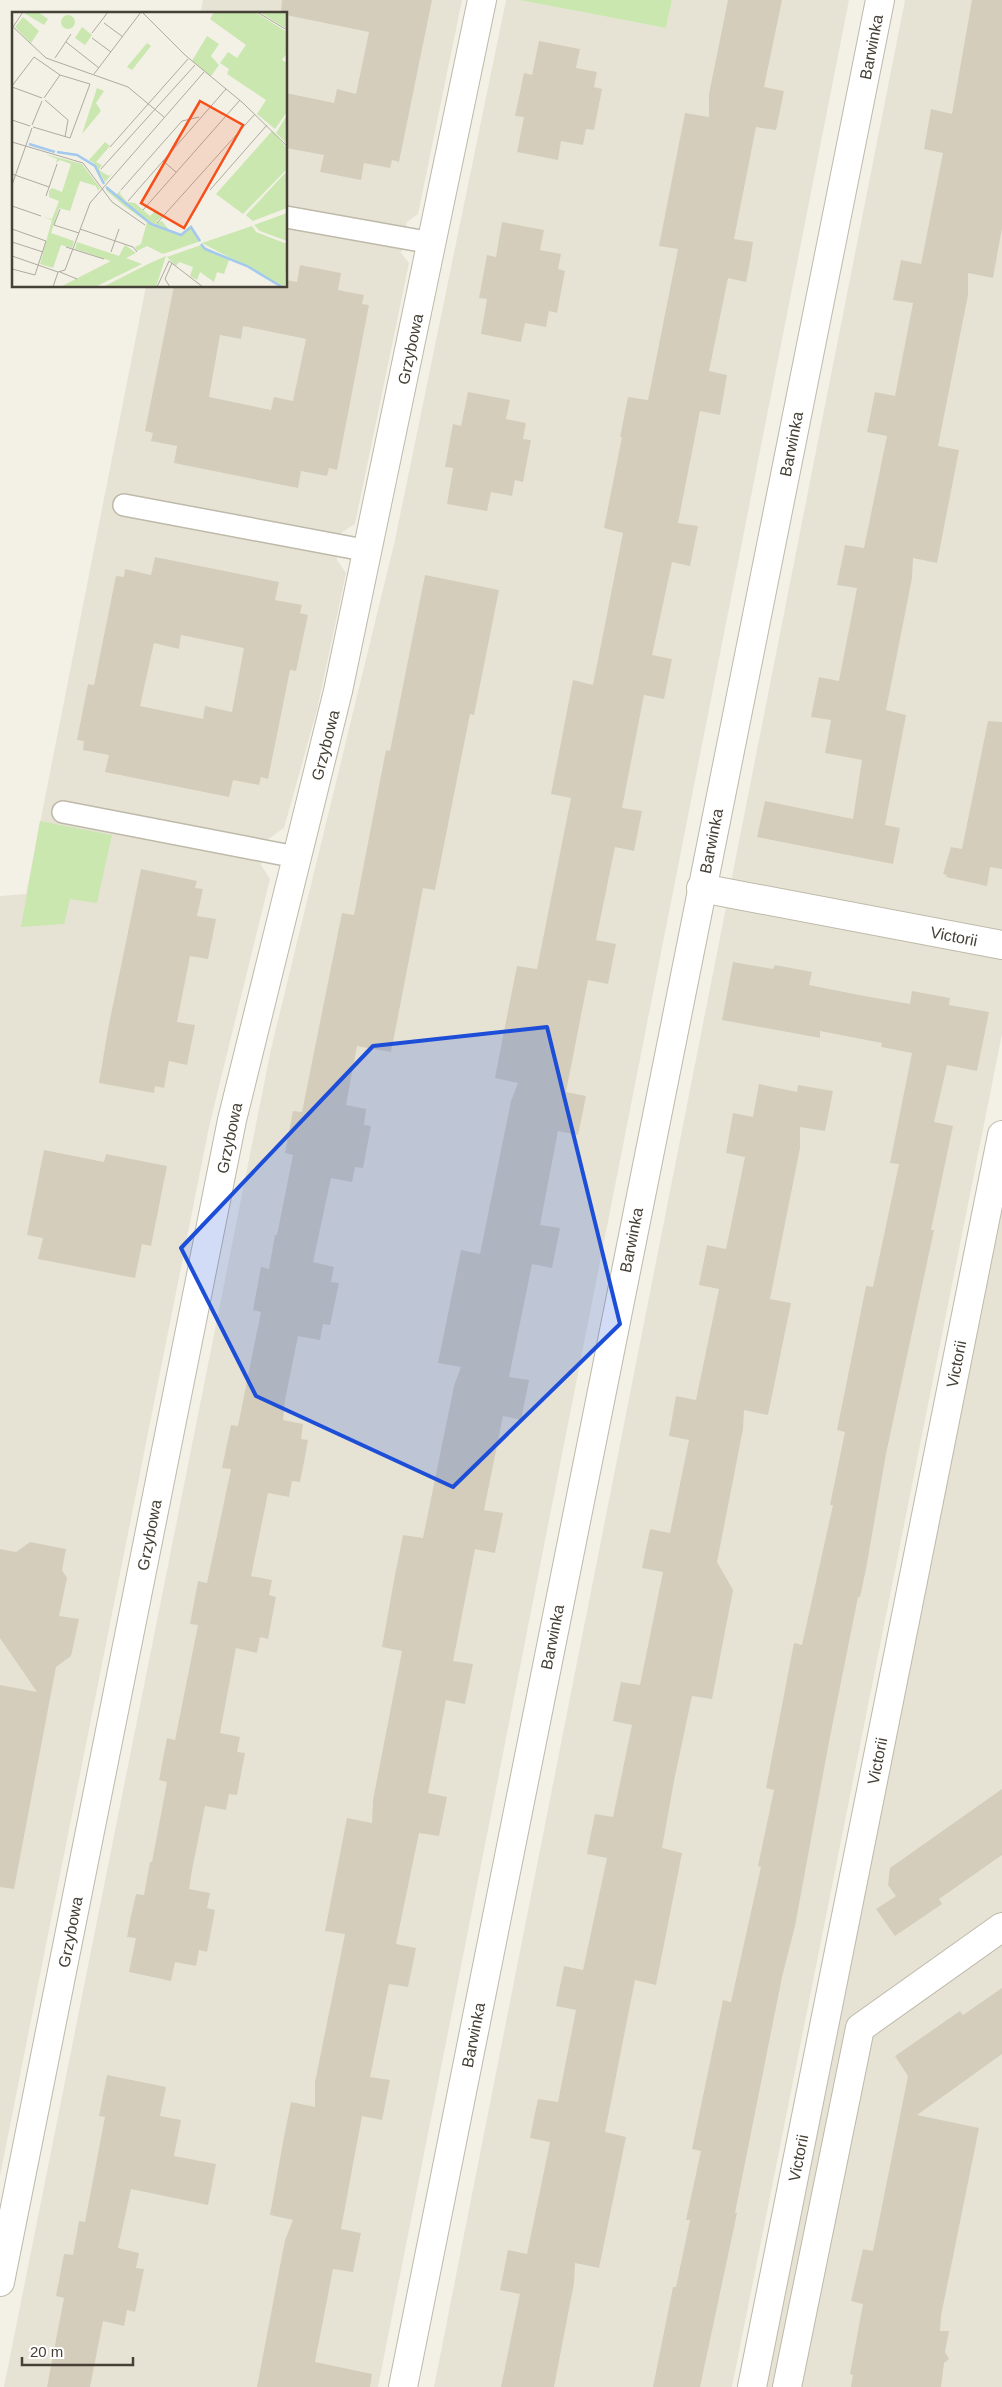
<svg xmlns="http://www.w3.org/2000/svg" width="1002" height="2387" font-family="Arial,sans-serif">
<rect width="100%" height="100%" fill="#f3f0e6"/>
<g fill="#e7e3d4">
<polygon points="203,0 462,0 418,214 407,222 401,253 409,263 355,524 341,533 337,546 337,560 346,573 317,710 284,828 267,840 263,852 261,865 270,879 209,1127 0,2176 0,896 26,894 146,286 286,286 286,14 200,14"/>
<polygon points="506,0 519,0 666,28 672,0 849,0 378,2387 4,2387 271,1049 395,540"/>
<polygon points="905,0 1002,0 1002,1034 732,2387 434,2387"/>
<polygon points="1002,1202 1002,2387 766,2387 843,2005"/>
</g>
<g fill="#c9e7af">
<polygon points="519,0 672,0 666,28"/>
<polygon points="40,821 112,835 97,903 70,899 64,924 21,927"/>
</g>
<g fill="#d4cdbc" fill-rule="evenodd">
<polygon points="282,0 432,0 399,162 392,160 390,168 364,163 361,180 320,172 324,155 286,148 286,93 334,103 337,89 356,94 369,32 281,14"/>
<polygon points="728,0 782,0 764,87 784,91 776,130 756,127 734,239 753,242 750,262 746,282 728,278 709,371 727,375 720,415 700,411 678,523 698,526 690,566 672,562 652,655 672,659 664,699 644,695 622,808 642,811 634,851 615,847 596,940 616,944 608,984 588,980 566,1092 586,1096 582,1116 578,1135 558,1131 540,1225 560,1228 552,1268 532,1264 509,1377 529,1380 521,1420 503,1416 484,1510 503,1513 495,1553 475,1549 453,1661 473,1664 465,1704 446,1700 428,1793 447,1797 439,1836 419,1833 396,1944 416,1948 412,1968 408,1987 389,1984 370,2077 390,2080 382,2120 362,2116 341,2229 361,2233 353,2272 333,2269 315,2362 372,2374 370,2387 257,2387 285,2240 293,2220 270,2215 283,2142 291,2102 315,2107 315,2082 345,1934 325,1931 347,1818 372,1823 373,1800 402,1651 382,1647 395,1575 403,1535 423,1538 454,1386 461,1367 438,1363 461,1250 480,1254 511,1101 518,1083 495,1078 509,1006 517,966 537,969 571,798 551,794 573,680 593,685 623,533 604,528 622,437 620,437 628,397 648,400 678,249 659,246 685,113 709,117 709,94"/>
<polygon points="972,0 1002,0 1002,228 993,278 968,273 968,295 938,446 959,450 937,563 913,558 912,578 886,710 906,715 885,825 900,828 893,864 757,837 765,801 853,819 862,760 825,753 831,720 811,717 819,677 839,681 857,588 837,585 845,545 864,548 887,436 867,432 875,392 895,396 913,303 893,300 901,260 921,264 943,153 924,149 931,109 952,114"/>
<polygon points="539,41 580,49 576,68 597,72 594,87 602,89 594,130 586,129 583,145 561,141 558,160 517,152 524,117 515,116 524,73 532,75"/>
<polygon points="502,222 544,230 540,250 561,254 558,269 565,271 557,313 549,311 546,327 525,323 521,342 481,334 487,299 479,298 487,255 496,257"/>
<path d="M300 265 341 273 338 290 364 295 362 304 369 305 337 470 329 468 327 476 301 471 298 488 174 463 177 446 151 441 153 433 145 431 174 286H286V280L297 282ZM243 326 306 339 293 401 274 397 271 410 209 397 220 335 241 339Z"/>
<polygon points="468,392 510,400 506,419 526,423 523,439 531,440 523,482 515,480 512,496 491,492 487,511 447,504 453,468 445,467 453,424 461,426"/>
<path d="M155 557 279 582 275 600 302 605 300 613 308 615 296 671 290 670 268 779 261 777 259 785 233 780 229 797 105 772 109 755 83 750 84 741 77 740 88 684 94 685 116 576 124 577 125 569 151 575ZM181 635 244 648 232 712 205 706 203 719 140 706 154 643 179 649Z"/>
<polygon points="425,575 499,590 474,715 470,714 435,890 423,888 391,1052 357,1046 346,1105 366,1109 364,1125 371,1126 363,1168 355,1167 352,1182 331,1178 313,1262 334,1267 331,1282 339,1283 330,1325 323,1324 320,1340 298,1336 285,1400 283,1420 303,1424 301,1439 308,1440 304,1462 300,1482 292,1481 289,1497 268,1493 251,1576 272,1580 269,1595 276,1597 268,1639 260,1637 257,1653 236,1648 220,1733 240,1737 237,1752 245,1753 237,1795 229,1794 226,1810 205,1806 192,1870 189,1889 210,1893 207,1908 215,1910 207,1952 199,1950 196,1966 175,1962 171,1981 129,1972 136,1938 127,1937 131,1916 136,1894 144,1895 150,1862 152,1862 167,1782 159,1780 167,1738 175,1740 198,1625 190,1624 198,1581 207,1583 231,1469 222,1468 231,1425 238,1426 254,1346 261,1312 253,1310 261,1267 269,1269 275,1235 277,1235 293,1155 285,1153 293,1111 302,1112 342,913 354,915 386,750 390,751"/>
<polygon points="988,721 1002,722 1002,869 990,867 987,886 946,877 947,875 943,874 951,847 962,849"/>
<polygon points="141,869 197,881 195,888 203,889 197,916 216,919 208,959 190,956 177,1022 195,1025 187,1065 169,1061 164,1088 155,1086 154,1093 99,1083 108,1029"/>
<polygon points="733,962 773,969 775,965 812,972 809,985 859,995 910,1004 912,991 950,998 949,1005 989,1012 977,1071 947,1065 934,1122 953,1126 931,1230 934,1230 886,1454 866,1569 860,1597 858,1597 829,1742 795,1926 782,1977 735,2213 737,2213 700,2387 653,2387 673,2287 676,2287 690,2220 686,2220 701,2151 692,2149 723,2000 731,2002 761,1867 758,1866 774,1790 766,1788 794,1643 802,1645 833,1505 830,1505 845,1432 837,1430 866,1286 873,1287 899,1164 890,1163 912,1053 881,1047 882,1043 820,1031 820,1038 722,1020"/>
<polygon points="759,1084 797,1092 798,1085 833,1091 825,1131 800,1127 800,1148 770,1299 791,1303 768,1415 744,1410 743,1429 717,1562 733,1590 712,1699 692,1696 674,1781 662,1848 682,1853 656,1985 635,1980 605,2132 626,2137 599,2268 575,2263 574,2283 554,2387 501,2387 520,2294 500,2290 508,2250 527,2254 550,2142 530,2138 534,2118 538,2099 558,2102 576,2010 556,2006 564,1966 583,1970 607,1858 587,1854 591,1833 595,1814 613,1817 632,1725 613,1721 617,1701 621,1682 640,1685 663,1572 642,1568 650,1529 670,1533 689,1440 669,1436 676,1396 696,1400 719,1289 699,1285 707,1245 726,1249 745,1157 726,1153 733,1113 753,1117"/>
<polygon points="44,1150 104,1162 106,1154 167,1166 151,1246 142,1244 135,1278 38,1259 43,1238 27,1235"/>
<polygon points="30,1542 66,1549 62,1570 67,1578 59,1616 79,1619 71,1656 56,1667 14,1889 0,1887 0,1685 37,1692 0,1638 0,1549 16,1552"/>
<polygon points="1002,1789 1002,1855 939,1899 942,1904 895,1936 876,1909 896,1896 888,1885 890,1868"/>
<polygon points="1002,1988 1002,2054 917,2115 979,2128 941,2316 940,2331 949,2331 945,2352 949,2359 944,2363 941,2387 851,2387 853,2375 850,2374 863,2304 851,2301 863,2249 873,2251 908,2076 895,2056 960,2011 963,2015"/>
<polygon points="107,2075 166,2087 160,2116 181,2120 174,2156 216,2164 208,2205 131,2189 118,2248 139,2253 136,2268 144,2269 135,2312 127,2310 124,2326 103,2321 90,2387 47,2387 64,2298 56,2296 64,2254 73,2255 79,2221 85,2222 105,2117 99,2116"/>
</g>
<g fill="none" stroke-linecap="round" stroke-linejoin="round">
<g stroke="#beb9a9" stroke-width="24">
<g id="lane">
<polyline points="286,217 432,243"/>
<polyline points="124,505 369,551"/>
<polyline points="63,812 296,857"/>
</g>
</g>
<g stroke="#beb9a9" stroke-width="30">
<g id="street">
<polyline points="701,888 1002,945"/>
<polyline points="0,2282 232,1120 338,691 482,0"/>
<polyline points="403,2387 880,0"/>
<polyline points="752,2387 1002,1135"/>
<polyline points="787,2387 860,2028 1002,1927"/>
</g>
</g>
<use href="#lane" stroke="#fff" stroke-width="21"/>
<use href="#street" stroke="#fff" stroke-width="28"/>
</g>
<path fill="#1d4ed8" fill-opacity="0.2" stroke="#1d4ed8" stroke-width="4" stroke-linejoin="round" d="M547 1027 620 1324 453 1487 256 1396 181 1248 373 1046Z"/>
<g text-anchor="middle" stroke-width="4" stroke-linejoin="round" paint-order="stroke">
<g font-size="16" fill="#464136" stroke="#fff">
<text transform="translate(871 47) rotate(-79)" y="6">Barwinka</text>
<text transform="translate(410 349) rotate(-78)" y="6">Grzybowa</text>
<text transform="translate(791 444) rotate(-79)" y="6">Barwinka</text>
<text transform="translate(325 745) rotate(-76)" y="6">Grzybowa</text>
<text transform="translate(711 841) rotate(-79)" y="6">Barwinka</text>
<text transform="translate(954 936) rotate(11)" y="6">Victorii</text>
<text transform="translate(229 1138) rotate(-78)" y="6">Grzybowa</text>
<text transform="translate(631 1240) rotate(-79)" y="6">Barwinka</text>
<text transform="translate(956 1364) rotate(-79)" y="6">Victorii</text>
<text transform="translate(149 1535) rotate(-79)" y="6">Grzybowa</text>
<text transform="translate(552 1637) rotate(-79)" y="6">Barwinka</text>
<text transform="translate(877 1761) rotate(-79)" y="6">Victorii</text>
<text transform="translate(70 1932) rotate(-79)" y="6">Grzybowa</text>
<text transform="translate(473 2035) rotate(-79)" y="6">Barwinka</text>
<text transform="translate(798 2158) rotate(-79)" y="6">Victorii</text>
</g>
</g>
<g transform="translate(12 12)">
<rect width="275" height="275" fill="#f3f0e6"/>
<path d="M26 0 36 7 32 13 12 1ZM202 0H243L275 20V41L270 48 275 51V100L263 117 245 102 254 88 215 62 217 57 208 51 216 40 225 46 234 33 198 7ZM247 0H275V17ZM49 10a7 7 0 1 1 14 0a7 7 0 1 1-14 0ZM11 5 27 19 19 31 3 15ZM70 15 80 23 73 33 63 26ZM195 24 207 32 199 44 207 53 199 64 180 49ZM135 31 139 34 120 58 115 55ZM85 76 92 79 84 91 89 99 70 122ZM275 103V132L264 121ZM260 119 275 136V157L231 202 204 182ZM93 130 98 134 84 150 90 153 87 157 90 160 97 164 100 162 93 170 83 152 77 148ZM33 142 70 152 88 176 86 179 84 174 68 169 58 199 47 196 39 221 62 229 60 236 49 233 41 256 28 252 40 208 31 205 40 207 47 189 37 185V179L40 176 50 180 59 152 48 148 44 151 45 147ZM275 159V196L241 209 236 205 234 203ZM94 174 104 183 109 178 108 182 115 190 123 191 138 204 144 198 150 204 143 211 150 209 157 218 169 222 179 213 189 229 151 242 135 234 125 239 123 235 129 232 135 210 111 193 94 178ZM275 201V229L248 219 242 213ZM240 214 244 220 275 232 273 275 190 231ZM65 230 107 244 113 233 124 241 114 246 130 252 83 275H48L99 249 63 237ZM189 233 217 248 212 262 205 260 202 270 188 260 185 268 178 264 181 255 167 250 164 254 155 245ZM154 244 144 275H91L134 253Z" fill="#c9e7af"/>
<path fill="none" stroke="#a3c9ef" stroke-width="2.5" d="M17 132 43 140M45 140 65 143 83 154 92 172M94 175 139 212 169 223 179 215 188 229M189 232 193 237 235 254 270 275"/>
<path fill="none" stroke="#aeaaa0" stroke-width="1" d="M130 0 173 43 231 91 275 134M245 0 275 18M92 11 111 25M0 14 34 46 116 75 152 105M1 15 11 0M80 21 96 0M80 26 99 40M54 30 87 56M43 46 59 22M82 62 129 0M0 74 22 45 48 63 78 72 58 126 21 115M0 75 30 86M32 86 48 63M33 88 56 108 53 125M0 108 18 114M20 113 30 89M0 130 71 151 100 190 133 213M98 135 176 47M151 149 164 160M89 157 183 53M0 162 37 175M0 173 20 116M109 178 170 109 187 105M198 178 255 113M34 184 45 152M116 189 214 77M0 194 29 204M48 197 42 213 67 221M131 198 228 88M145 211 243 102M0 217 34 229 23 263 0 257M68 217 121 235 125 240M0 230 31 240M54 235 92 247M99 240 107 217M0 244 46 260 53 258 78 191 192 60M48 260 65 267M41 275 46 260M145 275 157 249 191 275M158 275 153 267 160 251"/>
<path fill="#f64f1a" fill-opacity="0.15" stroke="#f64f1a" stroke-width="2.5" d="M188 89 231 113 172 216 129 191Z"/>
<rect width="275" height="275" fill="none" stroke="#464136" stroke-width="2.5"/>
</g>
<path d="M22 2357v8h111v-8" fill="none" stroke="#464136" stroke-width="2.5"/>
<text x="30" y="2357" font-size="15" fill="#464136" stroke="#ffffff" stroke-width="4" paint-order="stroke">20 m</text>
</svg>
